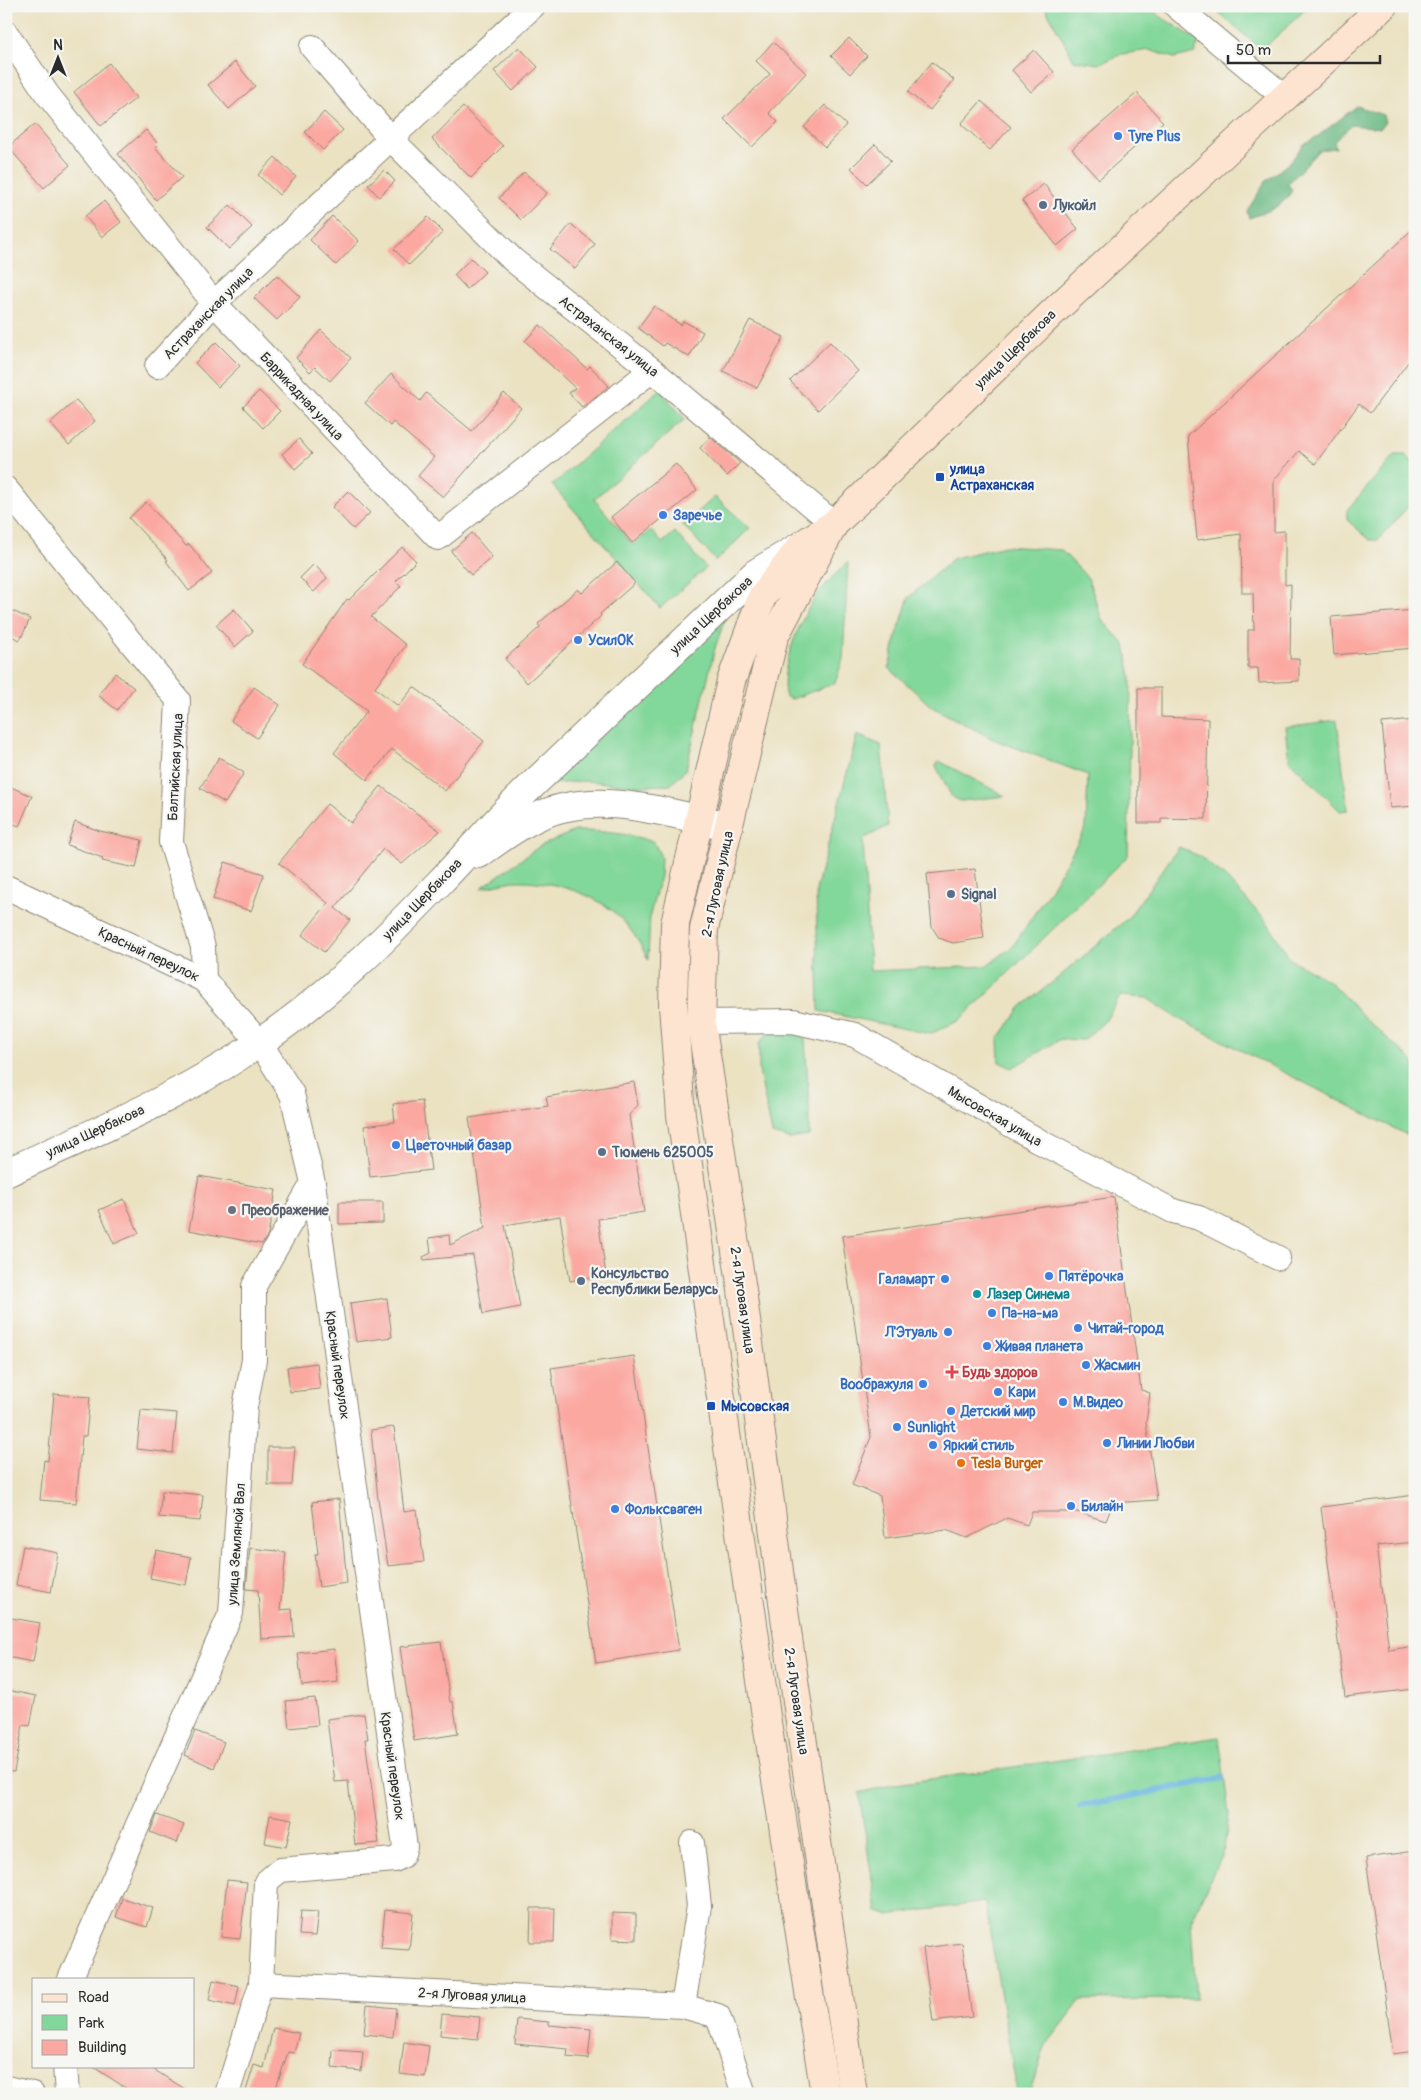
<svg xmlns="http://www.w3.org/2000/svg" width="1421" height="2100" font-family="Pangolin,sans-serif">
<rect width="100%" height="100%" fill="#f6f6f2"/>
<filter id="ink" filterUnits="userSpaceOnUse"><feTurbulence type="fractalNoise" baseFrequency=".02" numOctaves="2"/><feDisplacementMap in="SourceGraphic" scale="10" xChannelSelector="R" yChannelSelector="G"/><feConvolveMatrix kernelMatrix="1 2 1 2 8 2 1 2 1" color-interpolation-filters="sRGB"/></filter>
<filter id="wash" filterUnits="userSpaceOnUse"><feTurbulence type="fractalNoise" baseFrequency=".0096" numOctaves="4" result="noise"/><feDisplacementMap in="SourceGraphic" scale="20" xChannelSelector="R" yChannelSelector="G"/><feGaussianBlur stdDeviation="1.12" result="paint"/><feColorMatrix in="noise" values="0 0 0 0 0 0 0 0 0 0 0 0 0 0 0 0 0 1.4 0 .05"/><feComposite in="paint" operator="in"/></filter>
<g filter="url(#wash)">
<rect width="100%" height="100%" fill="#ebe2c2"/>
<g fill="#82d79a" stroke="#568162">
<polygon points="1044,6 1149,6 1158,15 1199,41 1195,53 1174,58 1149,50 1122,54 1099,64 1074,60"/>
<polygon points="1210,6 1309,6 1262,50"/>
<polygon points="660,390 685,419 594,499 633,545 651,530 662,543 675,532 706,568 660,608 552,485"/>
<polygon points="1395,455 1406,455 1415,464 1415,499 1378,540 1370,540 1347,520 1347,510"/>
<polygon points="715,497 750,528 716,561 683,525"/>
<polygon points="1005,546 1061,550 1088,578 1102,620 1125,645 1131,677 1128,856 960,1020 930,1034 819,1011 816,890 857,735 881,745 888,826 863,839 870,971 987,966 1013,946 1050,890 1086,828 1088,775 995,740 932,707 889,668 896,638 909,597 954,558"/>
<path d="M848 562 843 659 835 683 792 699 786 697C777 670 803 611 821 590 829 580 839 571 848 562Z"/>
<polygon points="726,616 715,648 686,769 671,785 638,786 587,781 550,784"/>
<polygon points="1337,720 1348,810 1340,811 1289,760 1285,727"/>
<polygon points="939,761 1005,796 961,801 952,797 936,766"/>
<path d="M575 831C603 831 627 833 654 842L661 857 660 876 650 915 648 960C641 945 633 931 621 919 597 893 550 880 515 881 504 882 492 886 481 888L540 846Z"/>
<polygon points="1179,847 1199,856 1225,877 1267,922 1290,959 1329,981 1368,1021 1415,1063 1415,1139 1179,1019 1147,998 1120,996 1106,1020 1084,1040 1061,1039 1012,1068 999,1062 998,1039 1021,1007 1059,977 1128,918"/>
<polygon points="790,1027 805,1039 809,1100 809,1136 789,1139 772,1134 759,1071 759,1044 770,1030"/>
<polygon points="1219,1737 1229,1814 1224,1849 1191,1922 1196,1999 1081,2000 1045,2047 1029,2094 1015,2094 1015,2080 985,1902 888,1915 877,1912 859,1793 896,1784"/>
</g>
<path fill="#69b882" stroke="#4a7256" d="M1357 106 1383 115 1385 122 1381 128 1351 125 1334 142 1336 148 1319 150 1288 184 1292 190C1284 207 1266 212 1249 218L1247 211 1266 181 1290 162 1304 144 1318 136Z"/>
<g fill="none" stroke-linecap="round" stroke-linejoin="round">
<polyline stroke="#64b4df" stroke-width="6" points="1080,1806 1222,1778"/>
</g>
<g id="blocks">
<g fill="#fba8a1">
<polygon points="849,38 867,56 850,74 831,56"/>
<polygon points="773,42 806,73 769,113 778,122 752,147 724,119 770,74 756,61"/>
<polygon points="519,47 538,67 513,91 494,71"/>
<polygon points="1034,50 1054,72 1031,92 1012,70"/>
<polygon points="235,62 255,86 229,109 208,85"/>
<polygon points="932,62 954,80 930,110 908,92"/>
<polygon points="109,63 136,98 101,126 74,92"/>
<polygon points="1137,93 1163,122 1099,179 1072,149"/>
<polygon points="981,101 1011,127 990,150 961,124"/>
<polygon points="825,105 846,125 825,147 804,127"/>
<polygon points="463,107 503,146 471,178 432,139"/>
<polygon points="324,112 343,130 323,150 305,132"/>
<polygon points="35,124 70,165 44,188 8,147"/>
<polygon points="146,130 158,144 155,147 182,177 156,200 118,154"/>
<polygon points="875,144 891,161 867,184 851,168"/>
<polygon points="275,157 296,177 279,195 258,175"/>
<polygon points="384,170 395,181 379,197 368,185"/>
<polygon points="524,172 547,193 521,220 499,198"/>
<polygon points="1044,184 1078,229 1057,246 1022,201"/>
<polygon points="104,201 121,222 102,237 85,216"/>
<polygon points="230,205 252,227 229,249 207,227"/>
<polygon points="332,216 359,241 336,265 310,240"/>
<polygon points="428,217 443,232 409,265 394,249"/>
<polygon points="571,224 595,244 575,269 550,249"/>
<polygon points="1415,227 1415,353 1370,413 1359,404 1315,464 1299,451 1274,480 1274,532 1285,531 1285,585 1291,584 1290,659 1299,659 1299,681 1259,683 1258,668 1248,668 1248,630 1254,630 1253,593 1242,593 1241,534 1197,540 1188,436"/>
<polygon points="471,258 485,272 467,289 454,275"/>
<polygon points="277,275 300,297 277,320 254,298"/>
<polygon points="654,306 681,325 683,321 703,332 689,357 665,343 663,346 638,328"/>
<polygon points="750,320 784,337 757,388 723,371"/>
<polygon points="540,325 587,369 590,366 609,386 582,407 569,393 575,388 525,341"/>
<polygon points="321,330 351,358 330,381 315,367 310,372 296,358"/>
<polygon points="216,342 240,366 218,387 195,363"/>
<polygon points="830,342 858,371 818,410 790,381"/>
<polygon points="391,374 420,401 426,393 472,431 504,393 521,408 443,497 418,476 434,457 393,422 390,426 365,403"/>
<polygon points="259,391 280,411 263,428 243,407"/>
<polygon points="76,400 95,421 69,445 50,423"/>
<polygon points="710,437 740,463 727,476 700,448"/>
<polygon points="299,439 312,454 295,469 282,454"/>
<polygon points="676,464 697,490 632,543 611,517"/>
<polygon points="348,491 370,513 353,529 332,507"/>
<polygon points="146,502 186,546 189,544 212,573 189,591 166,561 168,560 129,518"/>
<polygon points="472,533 492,557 471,575 451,551"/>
<polygon points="402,547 416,561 396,581 401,586 371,617 406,645 375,688 398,706 414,687 484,741 445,791 392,749 367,780 334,753 367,711 302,664 347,599 349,600"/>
<polygon points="617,562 635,583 600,614 601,616 527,683 505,659 540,627 538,624 578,589 582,593"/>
<polygon points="314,564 327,578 314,592 300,578"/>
<polygon points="6,608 30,619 20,640 6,634"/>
<polygon points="234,609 253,631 235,647 216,625"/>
<polygon points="1415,610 1415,648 1334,655 1331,617"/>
<polygon points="115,673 134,688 117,710 98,695"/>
<polygon points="254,687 280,705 257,738 231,721"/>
<polygon points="1138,688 1161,688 1161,717 1208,719 1206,819 1161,818 1161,823 1138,823"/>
<polygon points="1415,720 1415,806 1390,808 1382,723"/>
<polygon points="219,757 244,773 225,803 200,788"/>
<polygon points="6,785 32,796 19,826 6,821"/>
<polygon points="381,786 440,831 402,864 383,849 335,908 350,920 324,952 302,935 328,903 279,863 327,804 351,823"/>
<polygon points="75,822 100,831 142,840 136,868 102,861 103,858 67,845"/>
<polygon points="225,862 264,874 251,911 213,899"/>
<polygon points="975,869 984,938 953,943 939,938 932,927 927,874"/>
<polygon points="634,1082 638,1105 629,1115 644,1212 598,1219 606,1275 570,1281 560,1216 505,1225 520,1307 483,1314 473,1255 424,1260 423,1257 431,1253 429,1238 449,1235 450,1245 485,1228 469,1118 548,1106 546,1097"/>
<polygon points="422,1101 431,1170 370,1177 364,1126 395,1122 393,1104"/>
<polygon points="199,1176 276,1190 268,1235 262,1244 189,1230"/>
<polygon points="1114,1197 1141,1390 1150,1393 1146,1423 1157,1500 1113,1503 1106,1521 1077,1512 1032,1512 1027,1525 1007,1518 967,1538 946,1530 885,1538 880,1496 852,1485 871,1437 842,1236"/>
<polygon points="124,1199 139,1233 114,1244 99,1210"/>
<polygon points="339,1202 383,1202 383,1223 339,1224"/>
<polygon points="387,1298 392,1337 356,1342 350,1303"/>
<polygon points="634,1356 679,1650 596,1663 551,1368"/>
<polygon points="317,1363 320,1389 290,1392 287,1367"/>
<polygon points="54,1394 90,1397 86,1436 82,1436 76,1503 40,1500 44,1460 48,1461"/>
<polygon points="141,1410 177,1413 173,1453 137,1449"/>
<polygon points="394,1427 404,1512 417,1510 424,1562 388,1566 378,1499 371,1430"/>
<polygon points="268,1447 295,1447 292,1485 268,1485"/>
<polygon points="162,1491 203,1495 200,1521 159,1517"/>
<polygon points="1415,1495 1415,1542 1376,1546 1389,1650 1415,1646 1415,1689 1345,1697 1321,1507"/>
<polygon points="339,1499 347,1583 319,1587 315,1554 318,1554 312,1502"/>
<polygon points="23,1546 58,1553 51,1592 16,1585"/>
<polygon points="250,1548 286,1552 280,1610 292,1609 294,1637 261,1639 258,1590 246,1589"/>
<polygon points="156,1550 191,1557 186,1585 150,1578"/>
<polygon points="6,1617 40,1623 33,1662 6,1657"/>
<polygon points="441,1642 450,1702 453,1702 458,1734 414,1741 400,1647"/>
<polygon points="334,1649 338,1682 302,1686 298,1653"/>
<polygon points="6,1690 36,1696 30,1726 23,1725 14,1772 6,1771"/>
<polygon points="315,1698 318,1725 289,1728 286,1701"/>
<polygon points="364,1714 368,1739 365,1739 379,1843 355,1845 348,1781 335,1782 327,1719"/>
<polygon points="195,1731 224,1742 214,1768 185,1755"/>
<polygon points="157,1815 184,1825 177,1843 150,1832"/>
<polygon points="270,1815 292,1819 286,1847 265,1843"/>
<polygon points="1415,1851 1415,2051 1393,2054 1366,1858"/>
<polygon points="227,1880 247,1882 240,1939 221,1937"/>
<polygon points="122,1898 153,1908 147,1927 116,1917"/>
<polygon points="531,1908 555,1908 554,1942 530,1942"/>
<polygon points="385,1910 413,1913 409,1950 381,1948"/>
<polygon points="301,1911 318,1912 315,1936 299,1935"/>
<polygon points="612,1913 636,1914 636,1940 612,1939"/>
<polygon points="962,1943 972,2017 933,2022 923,1948"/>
<polygon points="213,1980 239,1986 235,2006 209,2000"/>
<polygon points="367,2005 396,2008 393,2037 364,2034"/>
<polygon points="442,2014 480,2017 478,2039 440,2035"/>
<polygon points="517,2019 549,2022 549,2025 591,2029 588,2059 567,2057 568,2049 515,2044"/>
<polygon points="273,2028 299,2033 294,2053 288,2052 274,2094 245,2094 254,2065 264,2068"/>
<polygon points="404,2042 429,2046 425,2077 400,2074"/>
<polygon points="333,2050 363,2052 361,2071 332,2068"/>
<polygon points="92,2066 148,2066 193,2094 135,2094"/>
</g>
</g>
</g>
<g filter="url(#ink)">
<use href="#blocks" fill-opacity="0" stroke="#8b8676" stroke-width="1"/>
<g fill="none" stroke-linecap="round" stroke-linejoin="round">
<g stroke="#8b8676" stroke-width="26">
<g id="minor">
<polyline points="1176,6 1285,98"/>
<polyline points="6,33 47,94 214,303 438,538 652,370"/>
<polyline points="312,47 391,139 513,260 652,370 834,524"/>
<polyline points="157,366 214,303 533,6"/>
<polyline points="6,489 178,700 171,842 203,947 204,980"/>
<polyline points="6,887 204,980 260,1043 292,1094 313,1183 405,1847 402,1856 394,1860 280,1870 266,1882 261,1984 227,2094"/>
<polyline points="701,1022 793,1021 855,1035 1046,1145 1173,1211 1199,1218 1278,1258"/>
<polyline points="70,1979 231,1613 245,1407 254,1360 254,1286 313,1183"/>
<polyline points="261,1984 683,2006 699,1906 692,1843"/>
<polyline points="683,2006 718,2016 744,2094"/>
<polyline points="65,2066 67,2094"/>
<polyline points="6,2088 32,2094"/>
</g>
</g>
<g stroke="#8b8676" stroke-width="30">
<g id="tertiary">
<path d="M479 854C497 841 517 826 537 817 596 788 669 814 729 826"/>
<path d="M6 1173C92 1133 181 1097 259 1043 326 998 385 940 440 882 469 852 496 820 526 791L756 573 802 545"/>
</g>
</g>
<g stroke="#8b8676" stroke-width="30">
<g id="secondary">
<polyline points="832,528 774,637 704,929 701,1022 742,1290 785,1617 853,2094"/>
<polyline points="825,2094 766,1716 681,1115 673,1005 675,924 731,681 762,597 803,544 834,524 1052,313 1383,6"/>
</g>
</g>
<use href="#minor" stroke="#fff" stroke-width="24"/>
<use href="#tertiary" stroke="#fff" stroke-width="28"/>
<use href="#secondary" stroke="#fde4d1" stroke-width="28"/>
</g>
</g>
<g fill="#3f7fe0" stroke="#f6f6f2" stroke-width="2">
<circle cx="1118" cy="136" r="5"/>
<circle cx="663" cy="515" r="5"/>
<circle cx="578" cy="640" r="5"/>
<circle cx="396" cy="1145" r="5"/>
<circle cx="1049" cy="1276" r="5"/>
<circle cx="945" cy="1279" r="5"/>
<circle cx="992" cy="1313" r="5"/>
<circle cx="1078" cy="1328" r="5"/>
<circle cx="948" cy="1332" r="5"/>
<circle cx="987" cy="1346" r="5"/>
<circle cx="1086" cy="1365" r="5"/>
<circle cx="923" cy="1384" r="5"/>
<circle cx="998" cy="1392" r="5"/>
<circle cx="1063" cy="1402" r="5"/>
<circle cx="951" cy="1411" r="5"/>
<circle cx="897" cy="1427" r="5"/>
<circle cx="1107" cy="1443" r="5"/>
<circle cx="933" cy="1445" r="5"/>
<circle cx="1071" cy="1506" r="5"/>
<circle cx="615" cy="1509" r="5"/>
</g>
<g fill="#5c6f8a" stroke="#f6f6f2" stroke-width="2">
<circle cx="1043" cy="205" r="5"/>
<circle cx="951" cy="894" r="5"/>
<circle cx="602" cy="1152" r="5"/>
<circle cx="581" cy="1281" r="5"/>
</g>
<g fill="#1a4fb4" stroke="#f6f6f2" stroke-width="2">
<rect x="935" y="472" width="10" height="10" rx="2.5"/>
<rect x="706" y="1401" width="10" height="10" rx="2.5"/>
</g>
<circle fill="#6b7280" stroke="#f6f6f2" stroke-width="2" cx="232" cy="1210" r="5"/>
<circle fill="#0f9aa8" stroke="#f6f6f2" stroke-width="2" cx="977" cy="1294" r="5"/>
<path fill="#e0444e" stroke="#f6f6f2" stroke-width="2" d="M949.5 1364.5h5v5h5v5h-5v5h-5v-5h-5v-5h5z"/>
<circle fill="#e8710a" stroke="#f6f6f2" stroke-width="2" cx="961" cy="1463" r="5"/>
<g text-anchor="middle" stroke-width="4.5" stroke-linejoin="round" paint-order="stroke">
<g font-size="14" font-weight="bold" fill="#366cbe" stroke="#f6f6f2" text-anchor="start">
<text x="1128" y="141">Tyre Plus</text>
<text x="673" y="520">Заречье</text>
<text x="588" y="645">УсилОК</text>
<text x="406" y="1150">Цветочный базар</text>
<text x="1059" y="1281">Пятёрочка</text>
<text x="935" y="1284" text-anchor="end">Галамарт</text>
<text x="1002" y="1318">Па-на-ма</text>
<text x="1088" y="1333">Читай-город</text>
<text x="938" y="1337" text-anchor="end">Л'Этуаль</text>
<text x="997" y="1351">Живая планета</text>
<text x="1096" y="1370">Жасмин</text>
<text x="913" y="1389" text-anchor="end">Воображуля</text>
<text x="1008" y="1397">Кари</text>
<text x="1073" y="1407">М.Видео</text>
<text x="961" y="1416">Детский мир</text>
<text x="907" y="1432">Sunlight</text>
<text x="1117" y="1448">Линии Любви</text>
<text x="943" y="1450">Яркий стиль</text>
<text x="1081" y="1511">Билайн</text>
<text x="625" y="1514">Фольксваген</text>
</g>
<g font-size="14" font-weight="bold" fill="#4e5e75" stroke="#f6f6f2" text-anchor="start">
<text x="1053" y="210">Лукойл</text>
<text x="961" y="899">Signal</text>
<text x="612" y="1157">Тюмень 625005</text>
<text x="591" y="1278">Консульство<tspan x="591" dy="16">Республики Беларусь</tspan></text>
</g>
<g font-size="14" fill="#2b2b2b" stroke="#f6f6f2">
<text transform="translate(208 313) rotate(-46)" y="5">Астраханская улица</text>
<text transform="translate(609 336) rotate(38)" y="5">Астраханская улица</text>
<text transform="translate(1015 349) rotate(-44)" y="5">улица Щербакова</text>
<text transform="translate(302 396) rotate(47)" y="5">Баррикадная улица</text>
<text transform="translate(711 615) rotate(-43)" y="5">улица Щербакова</text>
<text transform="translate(175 767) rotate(-87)" y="5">Балтийская улица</text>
<text transform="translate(717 884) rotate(-78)" y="5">2-я Луговая улица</text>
<text transform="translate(422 899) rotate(-46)" y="5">улица Щербакова</text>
<text transform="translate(149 954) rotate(25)" y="5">Красный переулок</text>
<text transform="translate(995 1116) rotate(30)" y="5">Мысовская улица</text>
<text transform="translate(95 1131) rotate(-25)" y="5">улица Щербакова</text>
<text transform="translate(743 1300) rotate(82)" y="5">2-я Луговая улица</text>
<text transform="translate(338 1365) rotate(82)" y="5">Красный переулок</text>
<text transform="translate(236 1544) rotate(-86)" y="5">улица Земляной Вал</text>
<text transform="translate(797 1701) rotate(82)" y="5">2-я Луговая улица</text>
<text transform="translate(393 1766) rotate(82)" y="5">Красный переулок</text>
<text transform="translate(472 1995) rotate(3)" y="5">2-я Луговая улица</text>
</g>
<g font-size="14" font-weight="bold" fill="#164399" stroke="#f6f6f2" text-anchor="start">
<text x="950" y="474">улица<tspan x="950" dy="16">Астраханская</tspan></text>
<text x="721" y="1411">Мысовская</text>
</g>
<g font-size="14" font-weight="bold" fill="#5b616d" stroke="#f6f6f2" text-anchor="start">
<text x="242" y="1215">Преображение</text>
</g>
<g font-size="14" font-weight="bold" fill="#0d838f" stroke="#f6f6f2" text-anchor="start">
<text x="987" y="1299">Лазер Синема</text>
</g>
<g font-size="14" font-weight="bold" fill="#be3a42" stroke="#f6f6f2" text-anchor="start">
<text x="962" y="1377">Будь здоров</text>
</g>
<g font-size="14" font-weight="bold" fill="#c56008" stroke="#f6f6f2" text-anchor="start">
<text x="971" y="1468">Tesla Burger</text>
</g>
</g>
<rect width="1421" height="2100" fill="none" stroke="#f6f6f2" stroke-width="25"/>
<rect x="32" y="1978" width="162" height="90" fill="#f6f6f2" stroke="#a5a5a2"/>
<rect x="42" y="1994" width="25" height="8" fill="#fde4d1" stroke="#a5a5a2"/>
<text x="78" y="2002" font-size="15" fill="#2b2b2b">Road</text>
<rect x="42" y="2015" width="25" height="15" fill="#82d79a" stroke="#a5a5a2"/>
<text x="78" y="2028" font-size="15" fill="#2b2b2b">Park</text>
<rect x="42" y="2040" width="25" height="15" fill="#fba8a1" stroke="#a5a5a2"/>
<text x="78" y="2052" font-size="15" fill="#2b2b2b">Building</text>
<g transform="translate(58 58)" stroke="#f6f6f2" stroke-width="4" paint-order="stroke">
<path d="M0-4L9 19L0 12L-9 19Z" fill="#2b2b2b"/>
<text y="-8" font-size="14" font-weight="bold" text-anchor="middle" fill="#2b2b2b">N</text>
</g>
<path d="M1228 55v8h152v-8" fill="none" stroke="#2b2b2b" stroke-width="2.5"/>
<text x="1236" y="55" font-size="15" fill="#2b2b2b" stroke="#f6f6f2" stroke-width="4" paint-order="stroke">50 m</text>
</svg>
